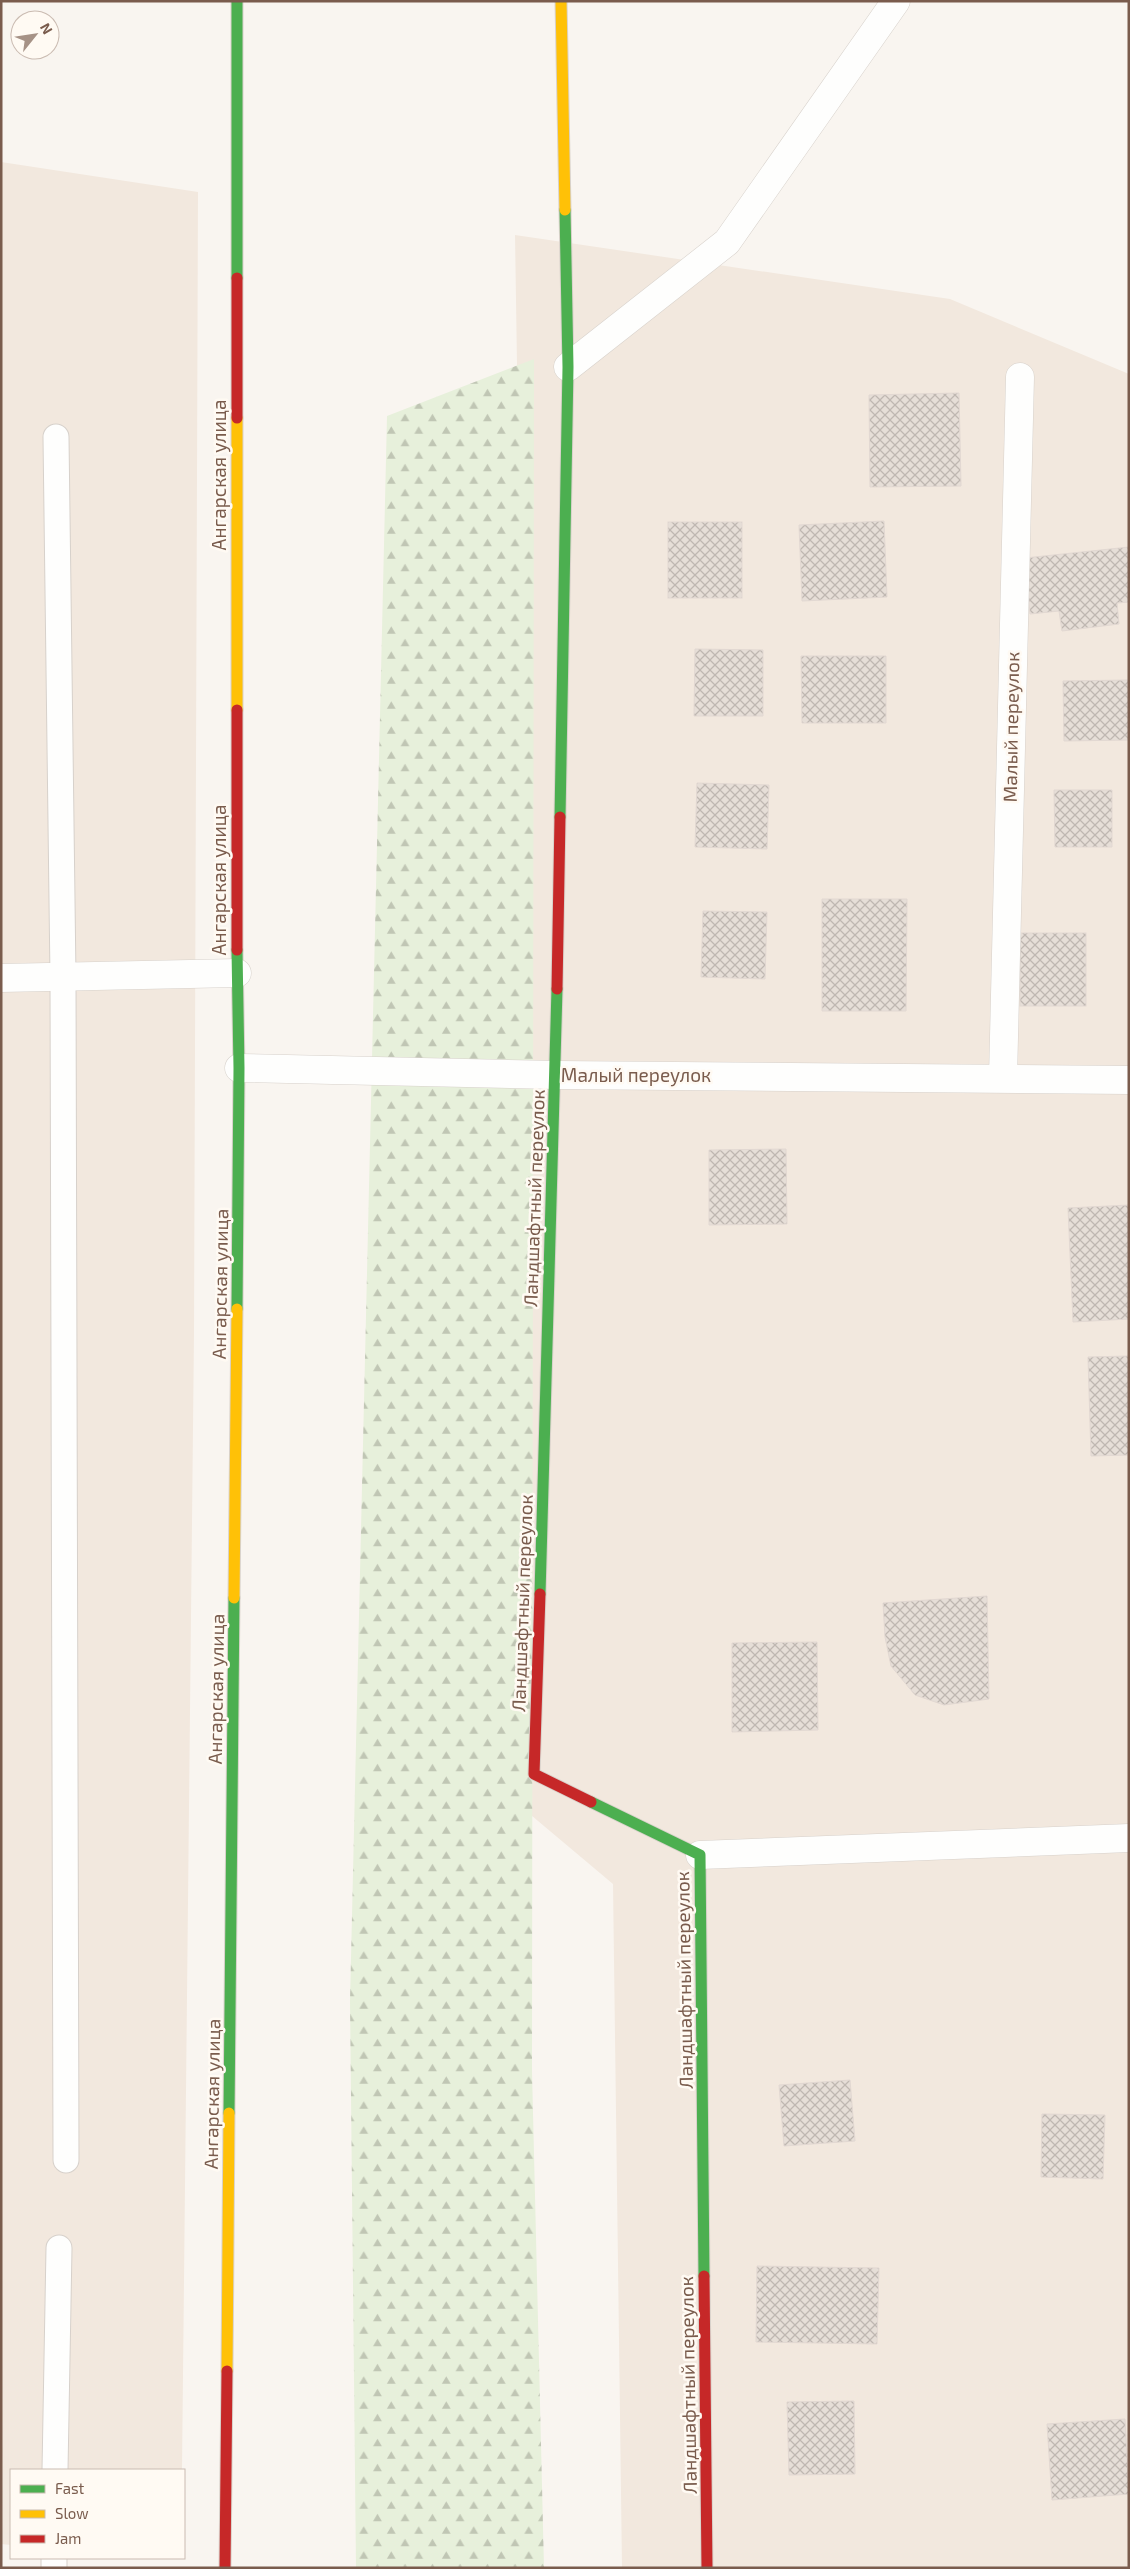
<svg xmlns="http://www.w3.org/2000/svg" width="1130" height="2569" font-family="'Exo 2',sans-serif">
<defs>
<pattern id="forest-firs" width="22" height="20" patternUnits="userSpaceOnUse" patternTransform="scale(1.25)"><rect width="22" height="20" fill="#e7f0db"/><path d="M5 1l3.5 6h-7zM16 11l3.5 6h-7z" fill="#c0c6b4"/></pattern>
<pattern id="building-cross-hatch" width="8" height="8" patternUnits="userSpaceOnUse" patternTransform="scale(1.25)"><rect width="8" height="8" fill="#e6ded7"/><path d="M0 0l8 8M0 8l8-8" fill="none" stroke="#bfb7b1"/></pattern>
</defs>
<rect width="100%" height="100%" fill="#f9f5f0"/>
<g fill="#f2e8de">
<polygon points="1,162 198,192 194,1333 182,2470 11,2470 11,2545 1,2544"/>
<polygon points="515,235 950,299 1129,374 1129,2568 622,2568 613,1884 507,1795 521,624"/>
</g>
<polygon fill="url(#forest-firs)" points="534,359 532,2071 544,2568 356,2568 350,2001 387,416"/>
<g fill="url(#building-cross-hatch)" stroke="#e2d8d2">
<polygon points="959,393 961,486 870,487 869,395"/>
<polygon points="884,521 887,597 802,601 799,525"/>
<rect x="668" y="522" width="74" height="76"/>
<polygon points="1129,547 1129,602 1117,603 1119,624 1062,631 1059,611 1030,614 1025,558"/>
<polygon points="695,649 763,650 763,716 694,716"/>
<polygon points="801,656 886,656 886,723 802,723"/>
<polygon points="1129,680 1129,740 1064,741 1063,681"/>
<polygon points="697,783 769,785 767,849 695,847"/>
<polygon points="1054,790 1112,790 1112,847 1055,847"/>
<polygon points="822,899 907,899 906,1011 822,1011"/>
<polygon points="703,911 767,912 765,979 701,977"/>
<rect x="1020" y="933" width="66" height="73"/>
<polygon points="786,1149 787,1224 709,1225 709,1150"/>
<polygon points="1129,1205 1129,1319 1073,1322 1068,1208"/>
<polygon points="1129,1356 1129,1455 1091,1456 1088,1357"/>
<polygon points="987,1596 989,1699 944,1705 915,1695 891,1666 885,1637 883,1603"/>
<polygon points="817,1642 818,1730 732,1732 732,1643"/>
<polygon points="850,2080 855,2141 784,2146 779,2085"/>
<polygon points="1042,2114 1105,2115 1103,2179 1041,2177"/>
<polygon points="757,2266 879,2268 877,2344 756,2342"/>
<polygon points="854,2401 855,2474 789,2475 787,2402"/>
<polygon points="1125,2419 1129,2494 1052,2500 1047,2424"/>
</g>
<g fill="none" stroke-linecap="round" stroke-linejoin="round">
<g stroke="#d7d1cb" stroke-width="27">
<g id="lane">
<polyline points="56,437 63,977 66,2160"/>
<polyline points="55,2470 59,2248"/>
<polyline points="54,2568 54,2558"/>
</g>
</g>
<g stroke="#d7d1cb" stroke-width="29">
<g id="street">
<polyline points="568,367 727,242 896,1"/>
<polyline points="1,978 237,973"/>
<polyline points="239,1068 556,1075 1129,1080"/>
<polyline points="1003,1078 1020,377"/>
<polyline points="700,1855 1129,1838"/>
</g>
</g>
<g stroke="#d9d2cb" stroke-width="13">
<g id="fast">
<polyline points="237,1 237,278"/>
<polyline points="560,817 568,367 565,210"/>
<polyline points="237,1309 239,1068 237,950"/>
<polyline points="540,1594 557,989"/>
<polyline points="591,1802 700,1855 704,2276"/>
<polyline points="229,2113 234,1598"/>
</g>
</g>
<g stroke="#d9d2cb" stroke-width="13">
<g id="slow">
<polyline points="561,1 565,210"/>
<polyline points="237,418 237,710"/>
<polyline points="234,1598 237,1309"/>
<polyline points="227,2371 229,2113"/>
</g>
</g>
<g stroke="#d9d2cb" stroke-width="13">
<g id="jam">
<polyline points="237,278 237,418"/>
<polyline points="237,710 237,950"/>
<polyline points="557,989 560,817"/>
<polyline points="540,1594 534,1774 591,1802"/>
<polyline points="704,2276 707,2568"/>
<polyline points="225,2568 227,2371"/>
</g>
</g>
<use href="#lane" stroke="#fefefd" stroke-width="25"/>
<use href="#street" stroke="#fefefd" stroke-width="28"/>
<use href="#fast" stroke="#4caf50" stroke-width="11"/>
<use href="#slow" stroke="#ffc107" stroke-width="11"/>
<use href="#jam" stroke="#c62828" stroke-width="11"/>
</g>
<g text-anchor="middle" stroke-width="5" stroke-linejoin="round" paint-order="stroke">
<g font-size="19" fill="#7a5c4d" stroke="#fffaf3">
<text transform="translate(219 475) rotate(-90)" y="7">Ангарская улица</text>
<text transform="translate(1011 727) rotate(-89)" y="7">Малый переулок</text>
<text transform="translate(219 880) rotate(-90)" y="7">Ангарская улица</text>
<text x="636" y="1082">Малый переулок</text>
<text transform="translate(534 1198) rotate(-88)" y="7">Ландшафтный переулок</text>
<text transform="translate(220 1284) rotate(-89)" y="7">Ангарская улица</text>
<text transform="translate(522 1603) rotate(-88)" y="7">Ландшафтный переулок</text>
<text transform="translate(216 1689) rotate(-89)" y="7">Ангарская улица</text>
<text transform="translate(684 1980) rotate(-91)" y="7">Ландшафтный переулок</text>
<text transform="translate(212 2094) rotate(-89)" y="7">Ангарская улица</text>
<text transform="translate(688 2385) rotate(-91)" y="7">Ландшафтный переулок</text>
</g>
</g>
<rect width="1130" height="2569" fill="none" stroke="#7a5c4d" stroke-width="5"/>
<rect x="10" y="2469" width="175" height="90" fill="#fffaf3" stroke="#cabbb1"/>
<rect x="20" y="2485" width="25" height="8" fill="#4caf50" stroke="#cabbb1"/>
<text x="55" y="2494" font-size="15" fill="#7a5c4d">Fast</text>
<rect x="20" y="2510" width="25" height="8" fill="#ffc107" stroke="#cabbb1"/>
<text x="55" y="2519" font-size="15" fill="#7a5c4d">Slow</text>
<rect x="20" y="2535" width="25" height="8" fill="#c62828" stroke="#cabbb1"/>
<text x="55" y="2544" font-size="15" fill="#7a5c4d">Jam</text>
<g transform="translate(35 35) rotate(60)"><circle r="24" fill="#fffaf3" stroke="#cabbb1"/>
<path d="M0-4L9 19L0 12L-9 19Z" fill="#a69286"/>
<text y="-8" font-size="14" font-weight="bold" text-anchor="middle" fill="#7a5c4d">N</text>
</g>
</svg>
